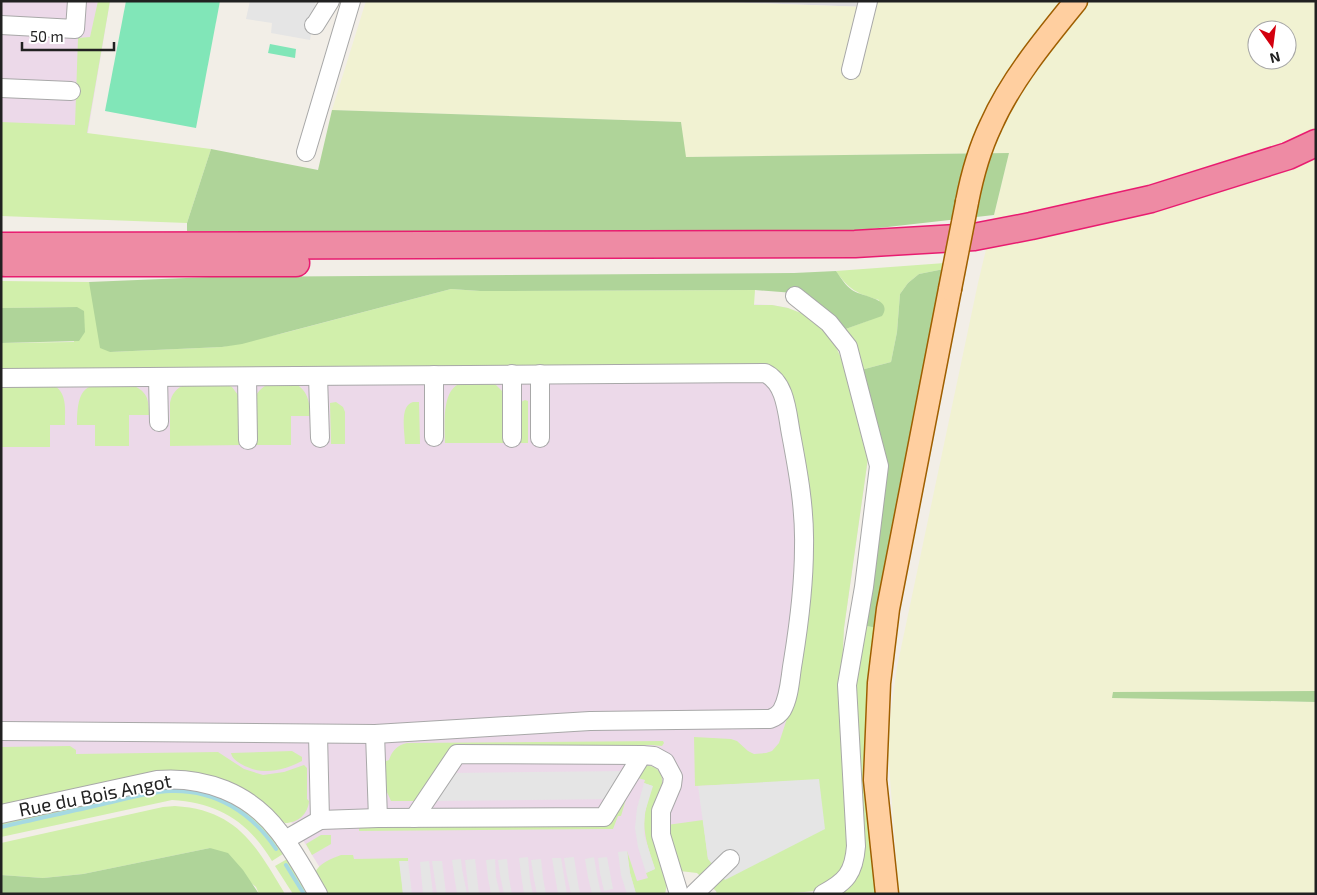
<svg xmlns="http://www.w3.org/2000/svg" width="1317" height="895" font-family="'Exo 2',sans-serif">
<rect width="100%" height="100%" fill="#f2eee7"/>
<polygon fill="#dfdede" points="696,1 868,1 867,7"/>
<g fill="#ecd9e9">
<polygon points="1,1 110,1 84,155 1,150"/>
<polygon points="737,304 772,305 788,308 868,458 844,628 842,668 716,891 697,872 680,871 650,894 336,894 295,827 281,809 267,796 1,798 1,343 61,362"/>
</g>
<path fill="#f1f2d2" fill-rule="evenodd" d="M366 1H696L866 7 868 1H1316V691L1114 692 1112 698 1316 702V894H899L887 740 897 667 978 283 1009 153 685 157 681 122 332 110ZM1257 30H1287V60H1257Z"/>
<g fill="#d1efab">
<polygon points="98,1 110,1 87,133 211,149 187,223 1,216 1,122 75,125 78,38 90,37"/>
<path d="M945 263 944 269 919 274 908 283 900 294 897 332 891 362 861 370 840 331 870 320 879 300C858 294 849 290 836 271Z"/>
<path d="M1 281 89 282 110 352 222 347 284 333 451 289 480 291 755 290 754 305H772L788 308 806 315 827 334 834 343 843 362 868 458 844 628 842 668 849 865C841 872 832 885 823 889 801 895 742 894 717 894L716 891 697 873 680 871 667 825 703 820 708 859 819 780 695 786 694 737 731 739 737 741 748 751 754 754 766 753 772 751 779 743 794 697 808 616 782 380 1 373V343L74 342 77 307 1 308Z"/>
<path d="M292 382C307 389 310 400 310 416H291V445H254V399C263 381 274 383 292 382Z"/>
<path d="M490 382 496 385 504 393 506 443H445C445 427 441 392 459 384 467 381 481 383 490 382Z"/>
<path d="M223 383 232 387 241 399 242 445 170 446V403C175 377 203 383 223 383Z"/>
<path d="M51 384C68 391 65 410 65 425H50V447H1V387Z"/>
<path d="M130 384C147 391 149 398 149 415H129V446H95V425H77C77 378 91 385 130 384Z"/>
<polygon points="525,400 528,401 528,443 518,443 521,402"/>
<polygon points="336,402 343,407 345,412 345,444 331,444 330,403"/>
<path d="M413 402H419L420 444H405C405 432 399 406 413 402Z"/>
<polygon points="860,625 878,628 869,665 867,692 880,894 833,894 848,882 853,687"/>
<path d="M663 741 664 743 662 746 651 745 457 746 446 754 420 801H391L386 790V761L389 760C392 751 397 745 407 743Z"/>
<path d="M70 746 76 750V754L218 752 244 769 263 775 284 772 304 765 307 768V799L309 801C308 814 298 823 285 823L222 780 1 807V747Z"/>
<path d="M292 751 302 757V761C282 771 262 776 241 764 236 761 232 758 231 753Z"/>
<path d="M645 766C653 765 660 769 662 778 664 789 652 810 652 824 652 842 662 867 667 885L665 894H636L630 873 627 851 637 881 648 878 646 873 655 869C643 832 640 824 652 786L644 783 645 780 638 778 629 789 621 816H618L613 829 359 831V826L603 824Z"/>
<path d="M158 786 214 792 256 816 286 852 272 861C248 821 218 803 172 800L1 837V821Z"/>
<path d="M175 806C238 810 256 846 285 894H259L256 887 210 848 83 874 43 878 1 875V843L163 807Z"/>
<polygon points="321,835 331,835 331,844 312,855 306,844"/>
<path d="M341 855H353L354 859 408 858V861H400L403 894H326L315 873C319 863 331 859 341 855Z"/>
<polygon points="289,858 311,894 293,894 275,866"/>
</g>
<g fill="#afd499">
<polygon points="332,110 681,122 686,157 1009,153 994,215 834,233 187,231 187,223 211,149 318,170"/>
<polygon points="944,269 878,628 860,625 881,475 861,370 891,362 897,332 900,294 908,283 919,274"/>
<path d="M836 271C841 278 845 285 852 290 861 297 894 298 882 316L840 331 794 293 755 290 480 291 451 289 242 344 222 347 110 352 100 348 89 282 210 277 794 273Z"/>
<polygon points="77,307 84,311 85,332 79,341 1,343 1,308"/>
<polygon points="1316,691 1316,702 1112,698 1113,692"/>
<polygon points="210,848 228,853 243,870 259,894 1,894 1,875 43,878 83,874"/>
</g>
<g fill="#81e6b8">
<polygon points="126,1 220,1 196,128 105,111"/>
<polygon points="270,44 296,49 295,58 268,53"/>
</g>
<g fill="#e5e5e5">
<polygon points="250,1 316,1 310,40 271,33 272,23 246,19"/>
<polygon points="629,771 613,799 436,801 451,773"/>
<polygon points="819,779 825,829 725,880 708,859 698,786"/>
<polygon points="644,783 653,786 645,812 644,824 644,835 655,869 646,873 638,847 635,828 637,808"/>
<polygon points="627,851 630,873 636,894 627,894 621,875 618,852"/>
<polygon points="528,857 530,880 533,894 524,894 522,881 519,858"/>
<polygon points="574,857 578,883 580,894 571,894 567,876 564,858"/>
<polygon points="594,857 597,875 601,894 592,894 588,877 585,859"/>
<polygon points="607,857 613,889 604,891 600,873 598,858"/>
<polygon points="552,858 561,858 567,894 558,894"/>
<polygon points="461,859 462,869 467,894 457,894 454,874 452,860"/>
<polygon points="475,859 479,894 469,894 465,860"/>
<polygon points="495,859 496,877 500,894 491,894 488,878 486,860"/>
<polygon points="507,859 509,878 512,894 504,894 500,875 498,860"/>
<polygon points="541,859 543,878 546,894 537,894 534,879 531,860"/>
<polygon points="399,861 408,861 412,894 403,894"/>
<polygon points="429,861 433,894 423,894 420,862"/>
<polygon points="432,861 442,861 446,894 437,894"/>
</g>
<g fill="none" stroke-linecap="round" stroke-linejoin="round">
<g stroke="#a5d9e2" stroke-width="4">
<path d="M1 827C35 819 69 812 103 804 125 799 148 792 170 791 215 789 252 813 276 849"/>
<polyline points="286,865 304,894"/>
</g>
<g stroke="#a8a8a8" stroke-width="20">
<g id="minor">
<polyline points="1,25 75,29 77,1"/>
<polyline points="314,25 315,25 330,1"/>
<polyline points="851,70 868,1"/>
<polyline points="1,88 71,91"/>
<polyline points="306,152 351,1"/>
<path d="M795 296 829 323 848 347 879 466 864 587 847 685 856 846C854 873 846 882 823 894"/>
<polyline points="512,374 512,438"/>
<polyline points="540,374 540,438"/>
<polyline points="434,375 434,437"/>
<polyline points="318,376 320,438"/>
<polyline points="158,377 159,422"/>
<polyline points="247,377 248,440"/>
<path d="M1 378 765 373C786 383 787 413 791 434 798 471 805 509 804 547 804 586 799 624 793 661 790 677 790 696 782 710 779 715 775 717 770 719L590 721 375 734 1 731"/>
<polyline points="375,734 378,818"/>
<path d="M1 814 157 780C204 776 250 793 279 832 294 851 306 873 318 894"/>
<polyline points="414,818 457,754 642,755"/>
<polyline points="320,820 378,818 604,817 642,755 654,756 665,762 673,777 672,785 661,811 661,835 679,894"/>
<polyline points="285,840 320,820 318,734"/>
<polyline points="694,894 730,859"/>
</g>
</g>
<g stroke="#9f5f00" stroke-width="25">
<g id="major">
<path d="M967 202C972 176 979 150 991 125 1011 80 1045 39 1076 1"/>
<polyline points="887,894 875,780 879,683 888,609 950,289"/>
</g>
</g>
<g stroke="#e81c70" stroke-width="29">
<g id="highway">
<polyline points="1,246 855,244 974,237 1031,226 1151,199 1288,156 1316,143"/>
<polyline points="5,263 296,263"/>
</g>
</g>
<use href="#minor" stroke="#fff" stroke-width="18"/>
<use href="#major" stroke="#ffcfa0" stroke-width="22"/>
<use href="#highway" stroke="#ee8ba4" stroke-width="26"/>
<g stroke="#9f5f00" stroke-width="25" stroke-linecap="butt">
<polyline id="major-bridge" points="950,289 967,202"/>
</g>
<use href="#major-bridge" stroke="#ffcfa0" stroke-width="22"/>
</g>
<g text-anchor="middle" stroke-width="4" stroke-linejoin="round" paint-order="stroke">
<g font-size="19" fill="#212121" stroke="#fff">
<text transform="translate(95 795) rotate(-11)" y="7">Rue du Bois Angot</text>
</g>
</g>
<rect width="1317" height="895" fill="none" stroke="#212121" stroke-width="5"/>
<g transform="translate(1272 45) rotate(166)"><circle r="24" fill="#ffffff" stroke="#a6a6a6"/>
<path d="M0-4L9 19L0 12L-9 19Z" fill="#d3000e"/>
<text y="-8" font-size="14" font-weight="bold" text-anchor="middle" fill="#212121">N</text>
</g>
<path d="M22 42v8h92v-8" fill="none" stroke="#212121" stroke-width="2.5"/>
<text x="30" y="42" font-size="15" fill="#212121" stroke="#ffffff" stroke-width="4" paint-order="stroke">50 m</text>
</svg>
